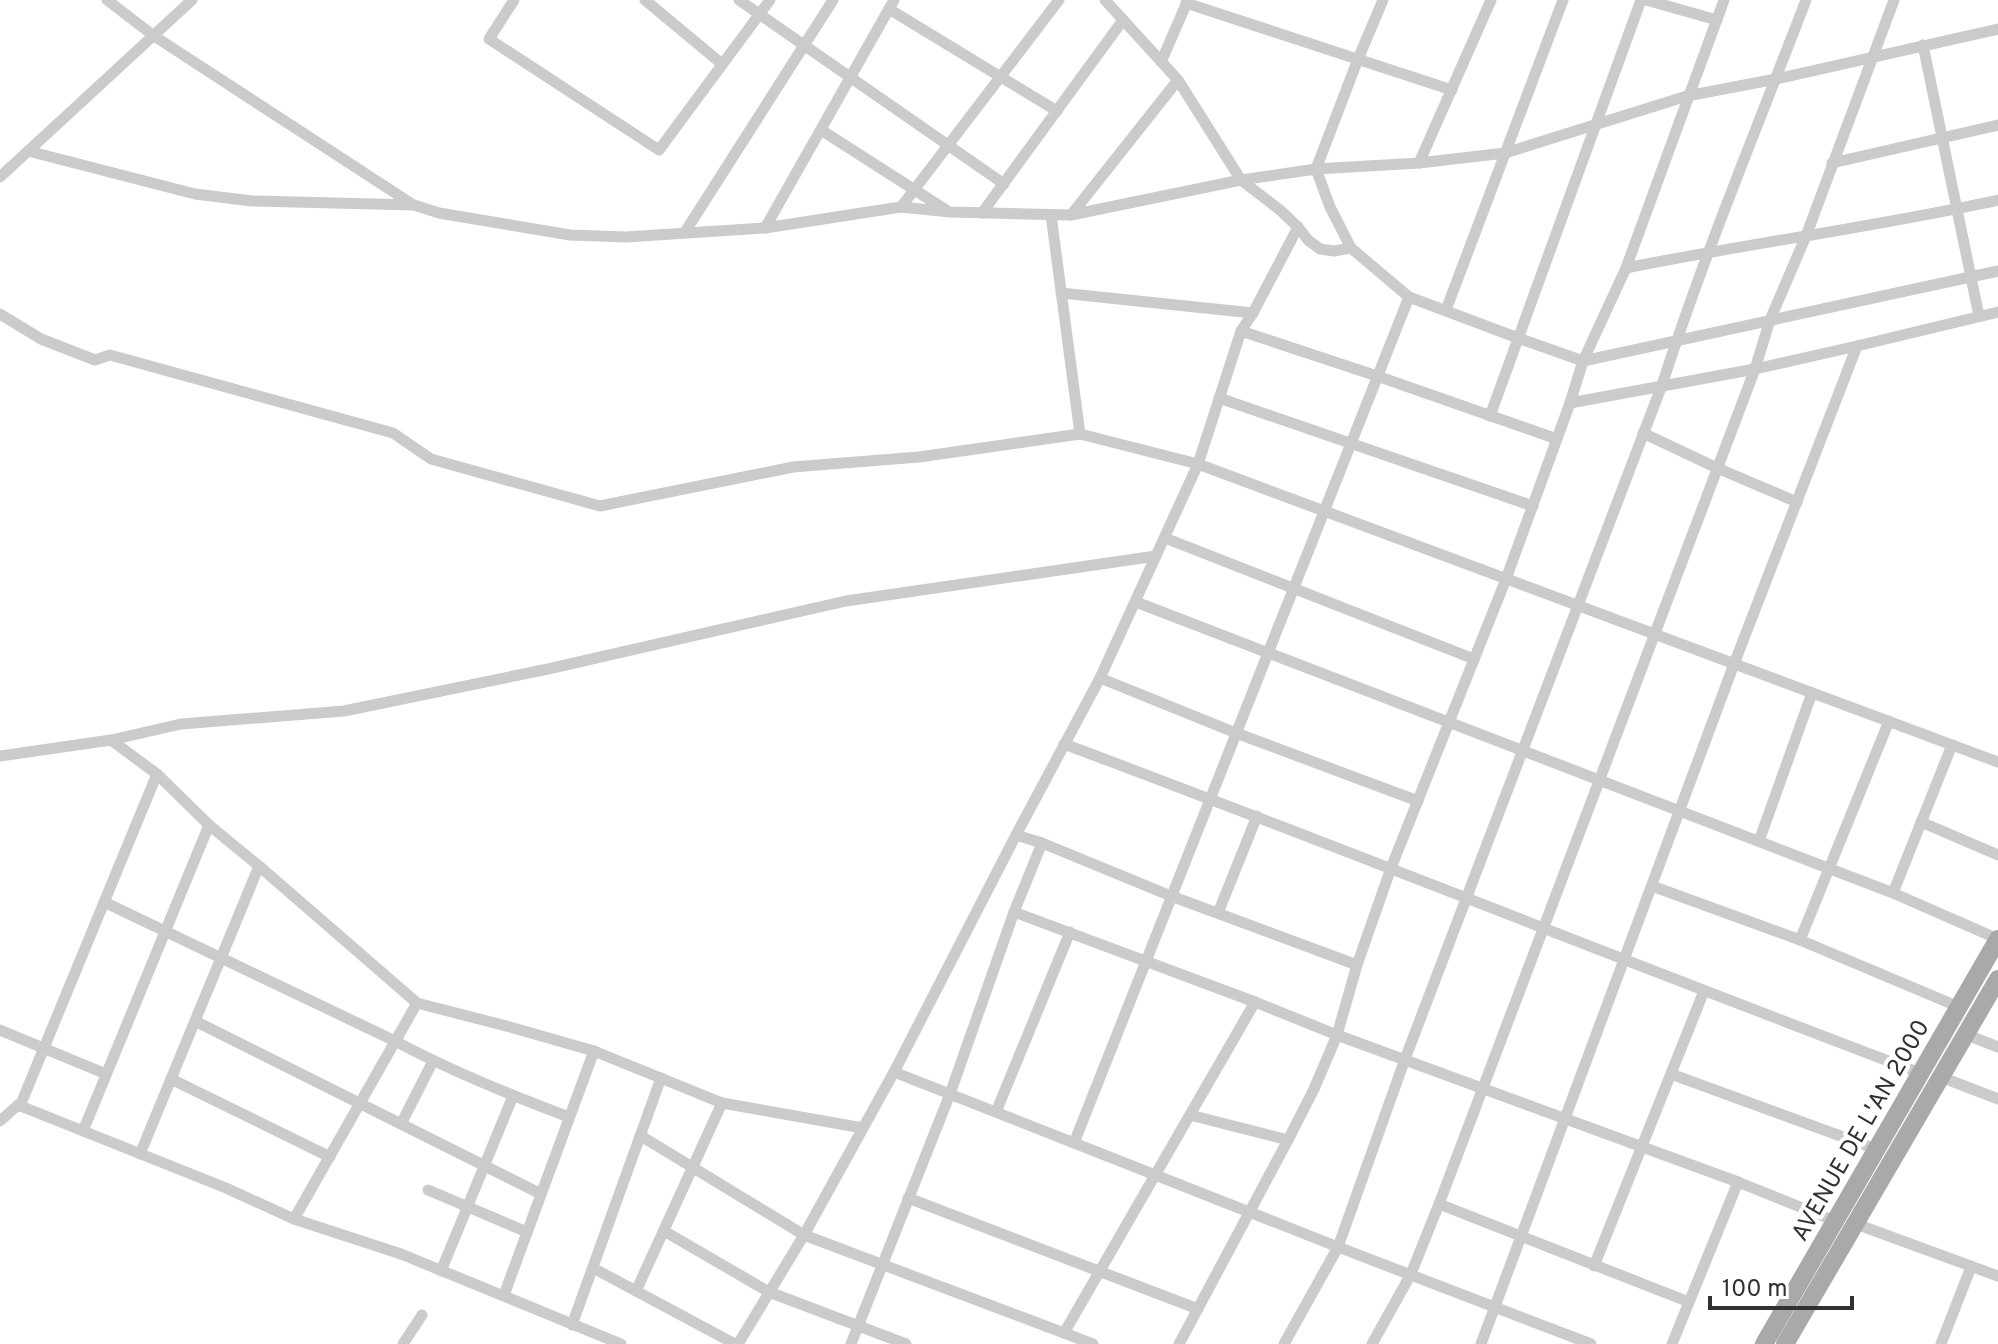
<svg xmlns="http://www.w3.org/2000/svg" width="1998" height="1344" font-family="Overpass,sans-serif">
<rect width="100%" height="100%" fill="#fff"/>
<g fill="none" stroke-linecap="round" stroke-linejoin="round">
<g stroke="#cbcbcb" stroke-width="11">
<polyline points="107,0 154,36 412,204"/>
<polyline points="514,0 489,39 659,150 770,0"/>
<polyline points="645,0 722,64"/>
<polyline points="739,0 1004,184"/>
<polyline points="1105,0 1178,80 1241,180 1280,210 1298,227 1308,240 1320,249 1334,251 1351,248 1409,297 1518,338 1583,361 1998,271"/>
<polyline points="1646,0 1717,20"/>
<polyline points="1186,3 1452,90"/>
<polyline points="889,9 1057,111"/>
<polyline points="1923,45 1979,316"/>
<polyline points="1161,62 1188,0"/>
<polyline points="821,130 946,210"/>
<polyline points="28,151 195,194 252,201 414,205 439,213 570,235 626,237 765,228 901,207 950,212 1071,215 1241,180 1316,169 1419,163 1505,153 1687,96 1776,79 1998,29"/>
<polyline points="1419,163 1491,0"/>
<polyline points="1832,163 1998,125"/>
<polyline points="0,177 192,0"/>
<polyline points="901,207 1059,0"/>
<polyline points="982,213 1123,20"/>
<polyline points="1051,215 1080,434"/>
<polyline points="1071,215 1178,80"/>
<polyline points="765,228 894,0"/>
<polyline points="685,232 833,0"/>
<polyline points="1351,248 1330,207 1316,169 1358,59 1383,0"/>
<path d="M1626 268C1750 243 1875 227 1998 200"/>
<polyline points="1061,293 1253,313"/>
<polyline points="1446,310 1563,0"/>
<polyline points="0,314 41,339 95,360 110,355 393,433 431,459 600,506 793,467 919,457 1080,434 1198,464 1998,762"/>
<polyline points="1241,331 1377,376 1557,439"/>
<polyline points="1219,398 1533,506"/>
<polyline points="1570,403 1755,369 1857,346 1998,312"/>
<polyline points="1490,416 1641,0"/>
<polyline points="1643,433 1717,468 1797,502"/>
<polyline points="1165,538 1474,659"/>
<polyline points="1136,602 1893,893 1998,939"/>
<polyline points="1100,678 1236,733 1418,801"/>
<polyline points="111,740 157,774 209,825 259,866 417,1003 510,1027 594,1051 722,1103 863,1128"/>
<path d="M1064 744C1351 851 1634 965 1920 1073"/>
<polyline points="0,756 111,740 181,724 344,711 548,669 846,601 1156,556"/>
<polyline points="1921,822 1998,855"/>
<polyline points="1016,835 1042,843 1171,896 1357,965"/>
<polyline points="1759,841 1812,693"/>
<polyline points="1652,886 1800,940 1959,1007"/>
<polyline points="1893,893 1952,745"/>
<path d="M104 902 395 1041C451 1071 510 1095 569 1117"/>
<polyline points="1014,912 1255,1002 1337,1035 1738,1182 1835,1221"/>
<polyline points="1218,913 1257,816"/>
<polyline points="1800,940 1889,721"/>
<polyline points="195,1021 541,1194"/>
<polyline points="0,1030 106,1074"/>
<polyline points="1967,1035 1998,1047"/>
<polyline points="894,1072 1338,1247 1591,1344"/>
<polyline points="1671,1074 1876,1149"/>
<polyline points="1941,1077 1998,1099"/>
<polyline points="171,1079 330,1157"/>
<polyline points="20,1106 157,774"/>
<polyline points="996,1112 1070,932"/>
<polyline points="1190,1115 1288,1140"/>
<polyline points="0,1121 18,1105 226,1188 294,1219 401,1254 621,1344"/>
<polyline points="401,1124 433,1061"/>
<polyline points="83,1131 209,825"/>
<polyline points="641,1136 804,1235 1093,1344"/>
<polyline points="1074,1143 1409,297"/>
<polyline points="140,1154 259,866"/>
<polyline points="428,1190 527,1232"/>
<polyline points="908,1198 1198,1309"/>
<polyline points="1439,1204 1689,1302"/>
<polyline points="294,1219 417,1003"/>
<polyline points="1856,1224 1998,1276"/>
<polyline points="664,1231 769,1292 906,1344"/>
<polyline points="1594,1266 1704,991"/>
<polyline points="593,1268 735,1344"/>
<polyline points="441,1271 513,1096"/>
<polyline points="636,1291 722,1103"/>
<polyline points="504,1295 594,1051"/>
<polyline points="572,1325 661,1078"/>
<polyline points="1064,1333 1255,1002"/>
<polyline points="403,1344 422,1315"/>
<polyline points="738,1344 804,1235 894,1072 1016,835 1100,678 1198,464 1241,331 1253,313 1298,227"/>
<polyline points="851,1344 950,1094 1014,912 1042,843"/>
<polyline points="1179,1344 1288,1140 1314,1089 1337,1035 1357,965 1391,868 1506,579 1570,403 1583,361 1626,268 1724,0"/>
<path d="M1284 1344 1338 1247 1405 1059 1662 385C1704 255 1757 128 1806 0"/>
<polyline points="1372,1344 1411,1274 1439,1204 1755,369 1770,320 1806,236 1894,0"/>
<polyline points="1481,1344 1734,664 1857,346"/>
<polyline points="1672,1344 1738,1182"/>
<polyline points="1941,1344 1971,1267"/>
</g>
<g stroke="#a9a9a9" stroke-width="18">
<polyline points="1764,1344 1998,939"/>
<polyline points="1785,1344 1998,979"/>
</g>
</g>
<g text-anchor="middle" stroke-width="8" stroke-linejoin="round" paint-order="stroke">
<g font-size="24" fill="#313131" stroke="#fff">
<text transform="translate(1860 1130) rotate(-60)" y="8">AVENUE DE L'AN 2000</text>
</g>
</g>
<path d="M1710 1296v12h142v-12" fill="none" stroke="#313131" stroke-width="4"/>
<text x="1722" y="1296" font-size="24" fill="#313131" stroke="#ffffff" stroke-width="6" paint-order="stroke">100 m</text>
</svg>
